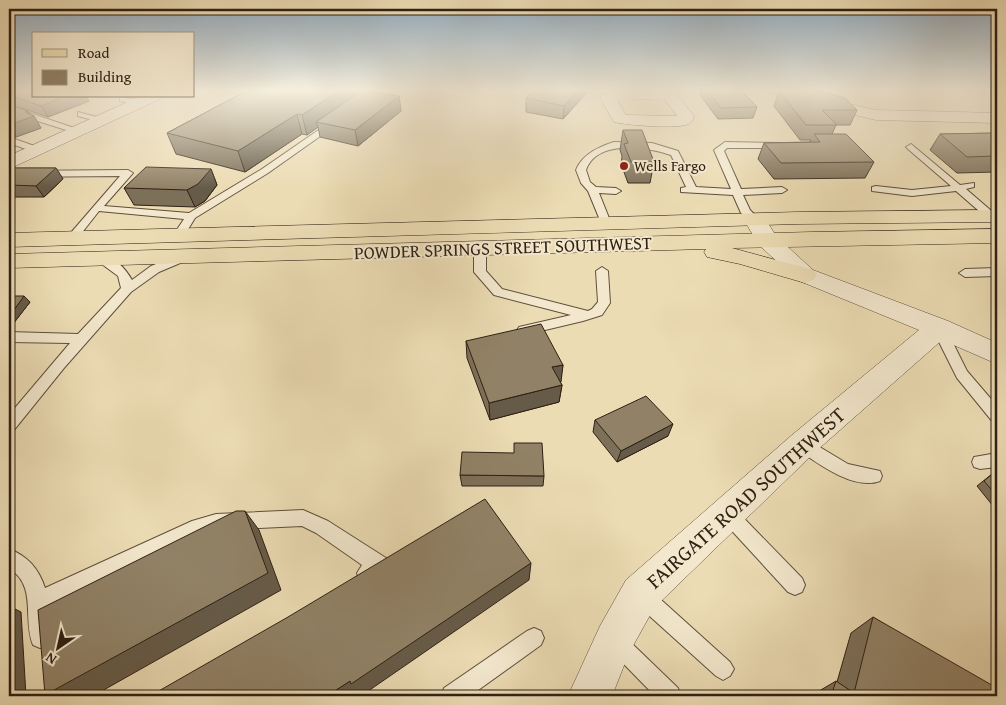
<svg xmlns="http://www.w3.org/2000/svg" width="1006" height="705" font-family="'Gentium Book Plus',serif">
<rect width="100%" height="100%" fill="#ecdcb4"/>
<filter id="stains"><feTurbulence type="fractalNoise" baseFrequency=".004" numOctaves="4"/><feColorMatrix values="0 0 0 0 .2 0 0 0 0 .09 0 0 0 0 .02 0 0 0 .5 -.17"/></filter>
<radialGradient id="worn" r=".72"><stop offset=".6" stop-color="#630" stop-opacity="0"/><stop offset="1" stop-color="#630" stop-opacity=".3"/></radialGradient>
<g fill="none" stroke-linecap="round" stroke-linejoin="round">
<g stroke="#5e4f3c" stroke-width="2">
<g id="service">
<polygon points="120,97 142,101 143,103 139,105 120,101"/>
<polygon points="9,108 15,108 83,131 79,134 12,113 9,113"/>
<polygon points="78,112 108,120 104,123 78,116"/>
<polygon points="333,120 337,123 336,125 268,173 195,218 184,236 180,237 174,234 184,219 99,211 77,239 69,239 67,237 69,235 120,176 9,177 9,171 128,170 133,173 104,206 189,213 262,169"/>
<polygon points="9,137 40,148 42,150 37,153 9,143"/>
<path d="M614 142 652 143 678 151 696 187 731 189 714 150 725 142 783 143 784 145 780 148H727L724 151 741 189 782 187 787 190 782 193 743 195 750 210 760 220 755 223 741 213 733 195 681 192V188L686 187 671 155C647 147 597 139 586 170L590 182 596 187 616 188 621 191 616 194 599 193 611 223 606 226 602 225 588 191 581 183 576 170C582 155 598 147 614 142Z"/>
<polygon points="911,144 960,185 974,183 974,187 966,189 995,214 996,216 995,218 987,218 956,191 912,196 872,191 872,187 876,186 912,190 951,186 908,149 906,147"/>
<polygon points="480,246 486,249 486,271 502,289 588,311 592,309 598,302 596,271 602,267 608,271 610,303 602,315 583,321 524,335 519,333 517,330 519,327 571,315 494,295 474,272 474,249"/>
<path d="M181 254 187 258 185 261 159 272 131 292 64 368 14 430 9 432V415L70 343 9 342V332L78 334 121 288 118 276 99 262 97 259 99 256C112 253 126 269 132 280L151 266Z"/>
<polygon points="997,268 997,276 965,277 959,273 965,269"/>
<polygon points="939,323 944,325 967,371 997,406 997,423 992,421 957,378 932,328 934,325"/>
<path d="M803 437 848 464 880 471 882 476 880 481C854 491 817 463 797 449L795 444 797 439Z"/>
<polygon points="997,453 997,467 980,469 974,467 972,462 974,457"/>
<polygon points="727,505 733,507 802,578 805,585 802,592 795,595 788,592 721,519 718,513 721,507"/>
<path d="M303 510 328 521 386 558 388 565 386 572 366 582 359 580 357 573 362 565 316 533 302 526 216 530 195 537 48 607 50 638 47 645 40 648 33 645C22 618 38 587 9 568V549C28 556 39 569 45 588L192 521 216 514Z"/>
<polygon points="641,585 648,588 730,662 734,669 730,676 723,680 716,676 634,602 631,595 634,588"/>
<polygon points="534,628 541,631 544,638 541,645 470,696 441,696 444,688 527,631"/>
<polygon points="616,632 623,635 678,688 681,696 655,696 609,649 606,642 609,635"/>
</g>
</g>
<g stroke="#5e4f3c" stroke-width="1">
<g id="minor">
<path d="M613 90H683L677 95 694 116C693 119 693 121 690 123 681 130 626 125 614 122L600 98 602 95ZM664 99 677 116 626 115 617 100Z"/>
<polygon points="769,90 802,90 840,102 876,110 997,113 997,123 876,120 830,109 798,98 772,93"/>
<polygon points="755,214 763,215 776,236 813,270 948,321 997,343 997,364 942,340 814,453 654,608 629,653 612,696 568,696 600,626 626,580 792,435 919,330 797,280 759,245 744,220 747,215"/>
</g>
</g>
<g stroke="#5e4f3c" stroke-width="1">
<polygon id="tertiary" points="141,96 162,96 160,99 9,169 9,156"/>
</g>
<g stroke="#2f2014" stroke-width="1">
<g id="primary">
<polygon points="997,210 997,222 798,224 9,247 9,233 798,212"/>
<polygon points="997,229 997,243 732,248 813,270 817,275 813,280 805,283 740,264 707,257 704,252 706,249 9,268 9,254 812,232"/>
</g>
</g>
<use href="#service" fill="#f3e8ce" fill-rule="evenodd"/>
<use href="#minor" fill="#f3e8ce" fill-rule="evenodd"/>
<use href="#tertiary" fill="#f3e8ce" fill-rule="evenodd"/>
<use href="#primary" fill="#ecdcb4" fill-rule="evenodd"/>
</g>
<g fill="#7d7059" stroke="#2f2014">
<polygon points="9,90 89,101 48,117 16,106 13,106 28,111 30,114 34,116 41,128 16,137 9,136"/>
<polygon points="248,90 367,90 366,90 399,96 401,111 358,146 320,137 318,127 307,135 302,134 245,172 176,154 167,133"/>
<polygon points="535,90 589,90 563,119 526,112 526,98"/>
<polygon points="701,90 741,90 757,107 753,118 718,119 700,95"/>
<polygon points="779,91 857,110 850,125 836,125 832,134 874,162 865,178 774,179 758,159 764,143 810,142 811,140 800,140 774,106"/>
<polygon points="623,130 654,162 650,183 628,183 621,164 622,156 620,150"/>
<polygon points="997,133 997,172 957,173 930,150 940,134"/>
<polygon points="9,168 56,168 63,179 44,197 9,197"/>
<polygon points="211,169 217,185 205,201 195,207 134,205 124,188"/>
<polygon points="9,296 30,302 13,324 9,324"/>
<polygon points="466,341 563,365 560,382 562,385 559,402 490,420 467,358"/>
<polygon points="595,420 668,436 617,462 593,432"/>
<polygon points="997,470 997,511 977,486"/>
<polygon points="460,475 544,476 543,486 462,486"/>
<polygon points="873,617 997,696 813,696 814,694 836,681 837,682 851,633"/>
</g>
<g fill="#665b48" stroke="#2f2014">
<polygon points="340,90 367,90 316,122 318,127 307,135 302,115"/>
<polygon points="578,90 589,90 563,119 564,106"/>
<polygon points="65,96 86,96 89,101 48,117 41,106"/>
<polygon points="399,96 401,111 358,146 355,130"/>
<polygon points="28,111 32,117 34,116 41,128 16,137 9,127 9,125 25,112"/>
<polygon points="297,114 302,134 245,172 238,151"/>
<polygon points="56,168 63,179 44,197 36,186"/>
<polygon points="211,169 217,185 205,201 195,207 187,190"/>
<polygon points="24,296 30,302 13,324 9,319 9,317"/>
<polygon points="563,365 561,382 551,385 552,367"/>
<polygon points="562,385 559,402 490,420 489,403"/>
<polygon points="673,424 668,436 617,462 621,451"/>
<polygon points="245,511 259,530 281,590 93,696 49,696 45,695"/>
<polygon points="531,563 529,580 361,696 360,694 356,696 327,696"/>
<polygon points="9,606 21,612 26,696 9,696"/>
</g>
<g fill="#918267" stroke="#2f2014">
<polygon points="9,90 34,90 34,96 65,96 41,106 9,95"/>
<polygon points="248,90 340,90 302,115 297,114 238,151 167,133"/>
<polygon points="363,90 399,96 355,130 316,122"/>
<polygon points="535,90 578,90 564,106 526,98"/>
<polygon points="706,90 741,90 757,107 721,108"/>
<polygon points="779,91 823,92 845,98 857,110 822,110 837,125 806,125"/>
<polygon points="9,105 28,111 25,112 34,116 9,125"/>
<polygon points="623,130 642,130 654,162 631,162 624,144 628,143"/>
<polygon points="997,133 997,156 967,157 940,134"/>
<polygon points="814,134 846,134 874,162 781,163 764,143 820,142"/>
<polygon points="146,167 211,169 198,184 187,190 124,188"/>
<polygon points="9,168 56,168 36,186 9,185"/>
<polygon points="9,296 24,296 9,317"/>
<polygon points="541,324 563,365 552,367 562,385 489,403 466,341"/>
<polygon points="646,396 673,424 621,451 595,420"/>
<polygon points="514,443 542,443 544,476 460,475 462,452 514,453"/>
<polygon points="997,470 997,496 984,481"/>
<polygon points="485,499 531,563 351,684 350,681 327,696 150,696 288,617"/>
<polygon points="236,511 245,511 268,573 45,695 38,610"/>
<polygon points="873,617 997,688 997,696 831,696 836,681 854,693"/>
</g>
<linearGradient id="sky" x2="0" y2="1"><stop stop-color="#90aabe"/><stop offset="0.48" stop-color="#f6efdd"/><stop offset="1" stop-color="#f6efdd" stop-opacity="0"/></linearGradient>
<rect width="1006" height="188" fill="url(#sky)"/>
<circle fill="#8f2418" stroke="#f3e8ce" stroke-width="2" cx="624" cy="166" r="5"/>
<g text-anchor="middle" stroke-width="4" stroke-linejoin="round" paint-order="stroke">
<g font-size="15" fill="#2f2014" stroke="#f3e8ce" text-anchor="start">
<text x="634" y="171">Wells Fargo</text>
</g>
<g font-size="18" fill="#2f2014" stroke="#f3e8ce">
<text transform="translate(503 248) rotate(-2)" y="6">POWDER SPRINGS STREET SOUTHWEST</text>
</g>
<g font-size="21" fill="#2f2014" stroke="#f3e8ce">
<text transform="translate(746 498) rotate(-42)" y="7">FAIRGATE ROAD SOUTHWEST</text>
</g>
</g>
<rect width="1006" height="705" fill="none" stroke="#ecdcb4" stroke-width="30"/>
<rect x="10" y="10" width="986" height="685" fill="none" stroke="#2f2014" stroke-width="2.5"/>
<rect x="15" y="15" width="976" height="675" fill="none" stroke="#2f2014"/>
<rect x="32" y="32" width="162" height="65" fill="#f3e8ce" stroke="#a59884"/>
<rect x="42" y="49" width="25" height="8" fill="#ecdcb4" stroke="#a59884"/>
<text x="78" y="58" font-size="15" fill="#2f2014">Road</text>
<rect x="42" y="70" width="25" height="15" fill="#918267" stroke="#a59884"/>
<text x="78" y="82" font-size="15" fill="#2f2014">Building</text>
<g transform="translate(58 648) rotate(214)" stroke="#f3e8ce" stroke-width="4" paint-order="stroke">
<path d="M0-4L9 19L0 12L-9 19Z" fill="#2f2014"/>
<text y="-8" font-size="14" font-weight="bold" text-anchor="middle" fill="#2f2014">N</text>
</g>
<rect width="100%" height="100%" filter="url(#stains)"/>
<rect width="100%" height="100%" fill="url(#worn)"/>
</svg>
